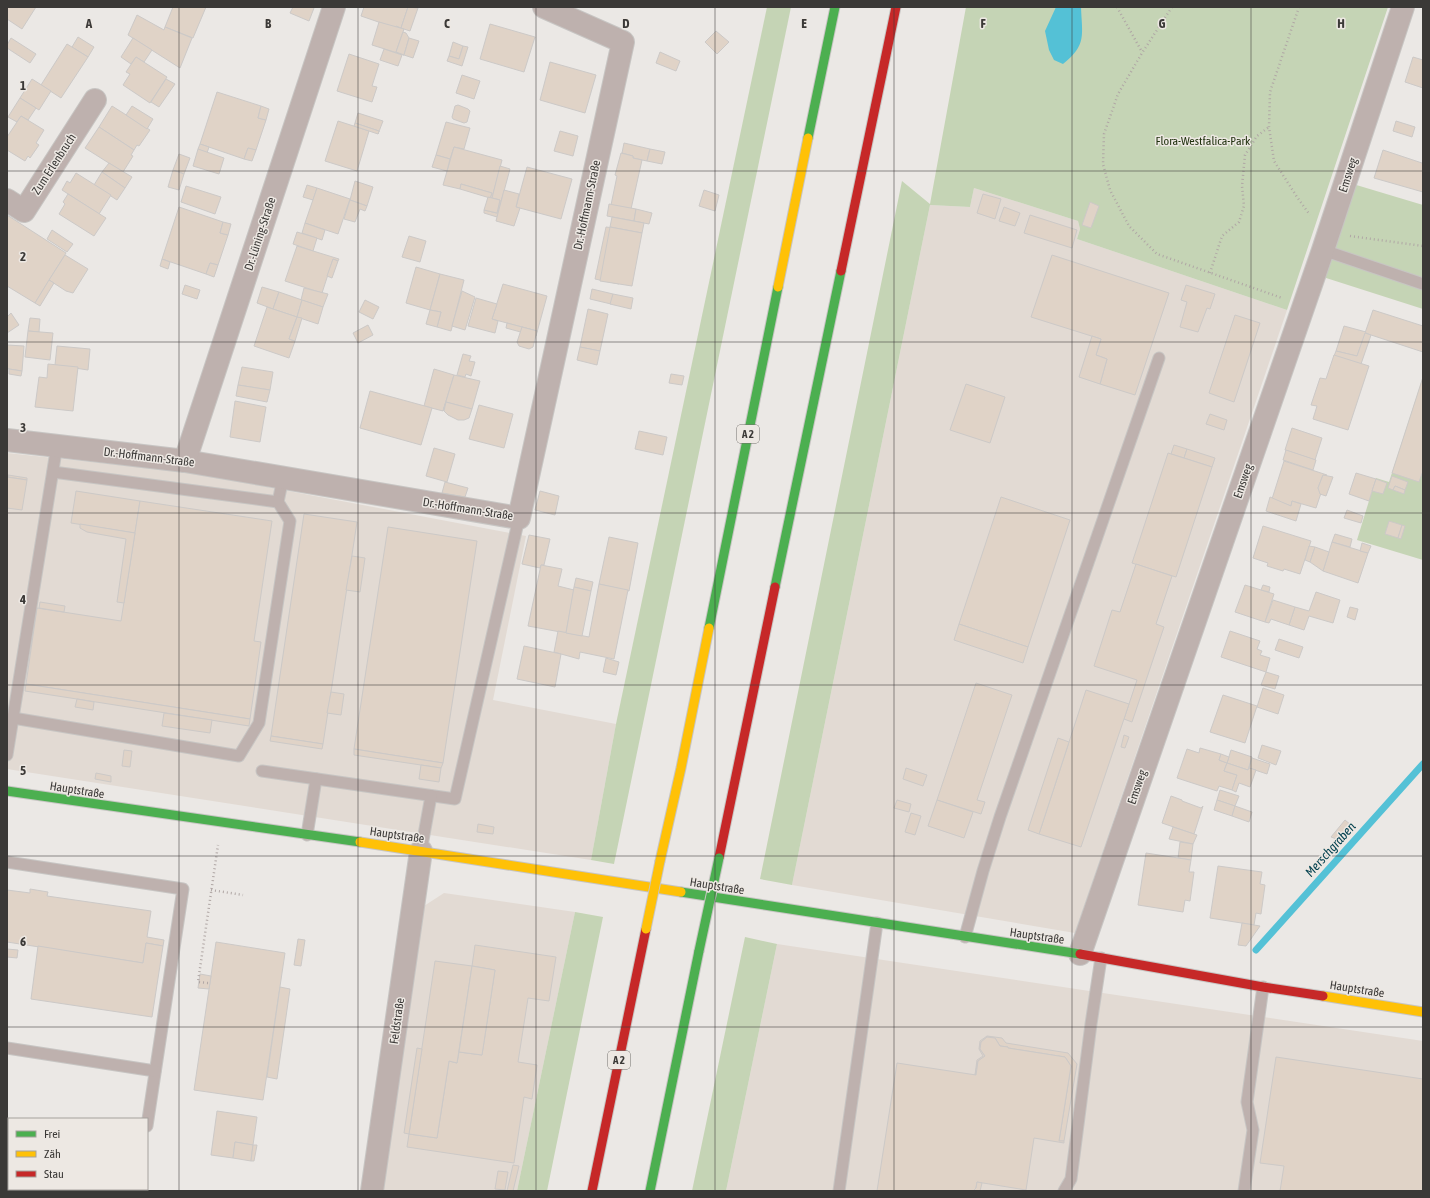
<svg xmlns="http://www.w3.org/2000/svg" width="1430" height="1198" font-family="'Asap Condensed',sans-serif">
<rect width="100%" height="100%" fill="#ebe8e5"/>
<g fill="#e2dad3">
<polygon points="974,188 1078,221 1080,229 1077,239 1287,310 1075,933 792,885 930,205 970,207"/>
<polygon points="7,453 194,473 526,536 493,700 616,724 591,860 7,769"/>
<polygon points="444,893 575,912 517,1191 383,1191 424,906"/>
<polygon points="777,944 1423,1041 1423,1191 726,1191"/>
</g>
<g fill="#c5d4b5">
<polygon points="767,7 791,7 614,864 591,860 616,724"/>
<polygon points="966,7 1388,7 1287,310 1077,239 1080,229 1078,221 974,188 970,207 930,205 792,885 760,879 902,181 930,204"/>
<polygon points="1353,184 1423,205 1423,309 1323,277"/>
<polygon points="1423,377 1423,560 1357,540 1376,478 1389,482"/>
<polygon points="575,912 603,917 547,1191 517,1191"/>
<polygon points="745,937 777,944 726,1191 692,1191"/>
</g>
<path fill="#54c1d6" d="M1056 7H1081C1082 35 1087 45 1063 64L1054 60 1049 50 1045 31Z"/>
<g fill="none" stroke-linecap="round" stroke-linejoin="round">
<polyline stroke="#54c1d6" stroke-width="7" points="1256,950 1423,764"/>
</g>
<g fill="#e0d3c7" stroke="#ccc9c7">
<polygon points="7,7 36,7 22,29 7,19"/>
<polygon points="173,7 206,7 193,38 165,27"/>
<polygon points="293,7 311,7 314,8 309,21 290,13"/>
<polygon points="364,7 408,7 401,28 396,26 396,28 361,16"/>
<polygon points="408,7 418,8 410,31 401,28"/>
<polygon points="137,15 164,30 165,27 192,38 180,68 128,35"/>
<polygon points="379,22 404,29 396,52 404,55 372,45"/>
<polygon points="490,24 535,37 524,72 480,59"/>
<polygon points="716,31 729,42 717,54 705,42"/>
<polygon points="403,32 406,33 409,38 404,55 396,52"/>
<polygon points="78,37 94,47 88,57 72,47"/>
<polygon points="11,38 36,54 30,63 7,48 7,45"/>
<polygon points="133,38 152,50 144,62 136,57 131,64 121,57"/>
<polygon points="409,38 419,41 413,58 404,55"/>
<polygon points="453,42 463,46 459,59 449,56"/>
<polygon points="67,44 88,57 61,98 41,85"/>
<polygon points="463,46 468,47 462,66 447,61 449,56 459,59"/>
<polygon points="384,49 402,55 398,66 380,60"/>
<polygon points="660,52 680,61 676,71 656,63"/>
<polygon points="349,54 379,64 372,86 377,87 372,102 337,91"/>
<polygon points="136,57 167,77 150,103 123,85 130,74 126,72"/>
<polygon points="1413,57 1423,60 1423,88 1405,82"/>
<polygon points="550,62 596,75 585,113 540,100"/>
<polygon points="462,75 480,81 474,99 456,93"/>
<polygon points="32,79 51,91 39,110 20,98"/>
<polygon points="166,79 175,84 159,107 151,102"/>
<polygon points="217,92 261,106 258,118 266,120 256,150 248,148 244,159 200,144"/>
<polygon points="20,98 36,108 28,120 21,116 17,122 8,117"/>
<polygon points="458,105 468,109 470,111 467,122 464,123 453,119 452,117 455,106"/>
<polygon points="112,106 150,130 139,146 137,145 134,150 99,127"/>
<polygon points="132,106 153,119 147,129 126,115"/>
<polygon points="261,106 269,109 266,120 258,118"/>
<polygon points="358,113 383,121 378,134 379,131 355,123"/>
<polygon points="21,116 44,130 36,143 39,145 30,158 28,156 25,161 7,150 7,137"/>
<polygon points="338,121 369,131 357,171 325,161"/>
<polygon points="1396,121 1415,127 1412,137 1393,131"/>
<polygon points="446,122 470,128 464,149 454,147 450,159 436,155"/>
<polygon points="355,123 379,131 378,134 354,126"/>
<polygon points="99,127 134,150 131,155 133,156 123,172 85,148"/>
<polygon points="560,131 578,136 573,156 554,151"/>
<polygon points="624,143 650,149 647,161 633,158 633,156 622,153"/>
<polygon points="200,144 209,147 207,153 198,149"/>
<polygon points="454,147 502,160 492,198 490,198 492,193 461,184 460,189 443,185"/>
<polygon points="248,148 256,150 252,161 244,159"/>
<polygon points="198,149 224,158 219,174 193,166"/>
<polygon points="650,149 665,152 662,164 647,161"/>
<polygon points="1383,150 1422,163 1423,162 1423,192 1374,178"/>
<polygon points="621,153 633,156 633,158 642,160 631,209 611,205 617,176 615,175"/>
<polygon points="179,154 190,158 184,174 173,170"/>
<polygon points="436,155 450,159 447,171 432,167"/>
<polygon points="109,163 132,177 125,188 102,172"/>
<polygon points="500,166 510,169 497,217 484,213 484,210 497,213 500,200 492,198"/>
<polygon points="527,167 572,179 561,219 516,207"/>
<polygon points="173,170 184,174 179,190 168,187"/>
<polygon points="102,172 125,188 117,200 94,185"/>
<polygon points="76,173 111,195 99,214 62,190 67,181 70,183"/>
<polygon points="355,181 373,187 367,206 350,200"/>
<polygon points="461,184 492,193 490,198 460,189"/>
<polygon points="307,185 317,188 313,200 303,197"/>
<polygon points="186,186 221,197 215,214 181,202"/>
<polygon points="317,188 350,199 338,234 305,223"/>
<polygon points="504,190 519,194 516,207 520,208 514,226 496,221"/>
<polygon points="704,190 719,195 715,211 699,206"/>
<polygon points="68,194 106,218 94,236 59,214 65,204 63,202"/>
<polygon points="983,194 1001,199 995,219 977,213"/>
<polygon points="488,197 500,200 497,213 484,210"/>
<polygon points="350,200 367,206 365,211 360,209 355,222 344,219"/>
<polygon points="1090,202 1099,206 1091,228 1082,225"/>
<polygon points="609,204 636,209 634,221 607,216"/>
<polygon points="179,207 223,222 220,233 228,235 218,265 210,263 206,274 162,259"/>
<polygon points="1004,207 1020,213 1015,226 999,221"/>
<polygon points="636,209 652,213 649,224 634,221"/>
<polygon points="7,215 66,253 35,303 7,286"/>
<polygon points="1030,215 1077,230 1072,248 1024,233"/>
<polygon points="612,217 644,223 642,233 610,227"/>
<polygon points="223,222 231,224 228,235 220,233"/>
<polygon points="305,223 325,230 322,240 302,233"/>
<polygon points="606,227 614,228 614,229 631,233 619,284 595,279"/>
<polygon points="610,227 642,233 632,286 600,281"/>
<polygon points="52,230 73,244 67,252 47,239"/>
<polygon points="297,232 317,238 313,251 293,244"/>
<polygon points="409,236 426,241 420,262 402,257"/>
<polygon points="297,246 339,259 338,261 333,259 322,293 285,281"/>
<polygon points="65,255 88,269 73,293 66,291 49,280"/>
<polygon points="1052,255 1169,293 1135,395 1100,384 1107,359 1096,355 1101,339 1031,317"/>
<polygon points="162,259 170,262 168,269 160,266"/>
<polygon points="333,259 338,261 332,278 327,276"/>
<polygon points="210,263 218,265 214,277 206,274"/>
<polygon points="416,267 440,274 430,310 406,303"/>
<polygon points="440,274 464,280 451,331 437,327 441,312 430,310"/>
<polygon points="49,280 54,283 40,306 35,303"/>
<polygon points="503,284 547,296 536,336 535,336 537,331 492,319"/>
<polygon points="185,285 200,290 197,299 182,294"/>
<polygon points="1186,285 1215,294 1210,309 1207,308 1198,332 1180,327 1187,302 1181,300"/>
<polygon points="262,287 279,292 273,309 257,303"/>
<polygon points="304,288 328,294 323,307 301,300"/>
<polygon points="592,289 613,294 611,304 590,299"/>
<polygon points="462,291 475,297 465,330 452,326"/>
<polygon points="279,292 302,300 297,317 273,309"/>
<polygon points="613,294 633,298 631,309 610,304"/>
<polygon points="476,298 497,304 492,319 498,321 495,333 468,326"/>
<polygon points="302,300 323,307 318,324 297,317"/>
<polygon points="365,300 379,307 373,319 359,312"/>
<polygon points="267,307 297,317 289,339 295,341 289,358 254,346"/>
<polygon points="588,309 608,314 600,351 580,347"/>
<polygon points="430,310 441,312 437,327 426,324"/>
<polygon points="1373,310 1423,326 1423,352 1365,333"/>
<polygon points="11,313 19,325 7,333 7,317"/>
<polygon points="1235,315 1260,323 1234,402 1209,393"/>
<polygon points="297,317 302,318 295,341 289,339"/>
<polygon points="30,318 40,319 39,332 28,331"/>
<polygon points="507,323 537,331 535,336 506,328"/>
<polygon points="368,325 373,335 358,343 353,333"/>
<polygon points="1344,326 1366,332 1357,356 1336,351"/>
<polygon points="522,327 537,331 533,347 529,349 519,346 517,342"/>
<polygon points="28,331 53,333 50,360 25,357"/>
<polygon points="1365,333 1371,335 1361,364 1334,356 1336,351 1357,356"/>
<polygon points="1092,336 1101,339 1096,355 1107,359 1100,384 1079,377"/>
<polygon points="7,345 24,346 22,371 9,369 7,368"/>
<polygon points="57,346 90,349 88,370 55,365"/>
<polygon points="580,347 600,351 597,365 577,360"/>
<polygon points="463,354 471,356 469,361 475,362 471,376 466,374 465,377 457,375"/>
<polygon points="1334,355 1369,366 1348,430 1313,419 1317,406 1311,405 1320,378 1326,379"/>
<polygon points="48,364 78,367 73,411 35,407 39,377 47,378"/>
<polygon points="242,367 273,372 270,390 238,385"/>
<polygon points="9,369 22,371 21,376 9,374"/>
<polygon points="434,369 454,375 443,411 424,406"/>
<polygon points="671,374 684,376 682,385 669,383"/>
<polygon points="454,375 480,381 472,409 446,402 443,411"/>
<polygon points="1423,377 1423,471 1419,482 1392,473"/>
<polygon points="966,384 1005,397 990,443 950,430"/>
<polygon points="238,385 270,390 267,402 236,396"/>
<polygon points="370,391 432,408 421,445 360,428"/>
<polygon points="235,401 266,407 260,442 230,437"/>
<polygon points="446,402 472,409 469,418 464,420 458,420 448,415 444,411"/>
<polygon points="479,405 513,414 504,448 469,439"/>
<polygon points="1210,414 1227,420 1224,430 1206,424"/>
<polygon points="1292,428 1322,438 1315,460 1285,450"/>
<polygon points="639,431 667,437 663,455 635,449"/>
<polygon points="1174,445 1187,449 1184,458 1171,454"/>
<polygon points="434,448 455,454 447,482 426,476"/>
<polygon points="1187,449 1215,458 1212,467 1184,458"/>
<polygon points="1286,450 1316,460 1313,470 1283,460"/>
<polygon points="1168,453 1212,467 1176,577 1132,563"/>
<polygon points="1284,461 1327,475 1326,476 1323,475 1318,488 1321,493 1316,508 1292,501 1291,506 1272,499"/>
<polygon points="1356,473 1376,479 1369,501 1349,494"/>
<polygon points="8,475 27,478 27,480 8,477"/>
<polygon points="1323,475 1333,477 1326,496 1320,494 1318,488"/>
<polygon points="1392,476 1408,482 1405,490 1395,486 1393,490 1388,488"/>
<polygon points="7,477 27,480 22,510 7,508"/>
<polygon points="1376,479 1387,483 1383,494 1372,491"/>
<polygon points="445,482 468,488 465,497 442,493"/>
<polygon points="1395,486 1405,490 1404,494 1393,490"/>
<polygon points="76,491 140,501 135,533 71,523"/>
<polygon points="540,491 559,496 555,515 535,510"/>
<polygon points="1001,497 1070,520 1028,647 959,624"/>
<polygon points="1270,497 1291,506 1292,501 1301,504 1296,521 1266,511"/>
<polygon points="140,501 272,521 254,641 261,642 250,719 26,684 37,608 121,621"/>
<polygon points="1347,510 1363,516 1361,523 1344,518"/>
<polygon points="304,514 357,522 323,744 271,736"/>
<polygon points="1389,521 1402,525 1398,538 1385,534"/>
<polygon points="80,524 135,533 124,603 117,602 126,539 87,532 80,528"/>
<polygon points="1402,525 1405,526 1401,539 1398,538"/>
<polygon points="1263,526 1311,541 1300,574 1284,569 1283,571 1267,566 1268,563 1253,558"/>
<polygon points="388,527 477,541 443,763 354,749"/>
<polygon points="1335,534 1352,539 1350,547 1332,542"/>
<polygon points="529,535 550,539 544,565 541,565 540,568 522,564"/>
<polygon points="609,537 638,543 629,591 599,584"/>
<polygon points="1332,542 1368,553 1358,583 1323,571"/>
<polygon points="1362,543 1371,546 1368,553 1360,551"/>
<polygon points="1309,546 1315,547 1310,562 1305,560"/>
<polygon points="1315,547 1329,552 1323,571 1310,562"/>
<polygon points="352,556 365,558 360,592 346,590"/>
<polygon points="1136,564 1172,576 1156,624 1164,627 1132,722 1124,719 1137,680 1094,666 1112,610 1120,612"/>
<polygon points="541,565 562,569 558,586 574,590 566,633 528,626"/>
<polygon points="576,578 593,582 591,591 574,587"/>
<polygon points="599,584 628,590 614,659 580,652 579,659 554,652 558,631 589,637"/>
<polygon points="1245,585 1274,594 1265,622 1235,612"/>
<polygon points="1263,585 1270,587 1269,592 1261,590"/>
<polygon points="574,587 591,591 582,636 566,633"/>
<polygon points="1316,592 1340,600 1333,623 1309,616 1304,630 1289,625 1295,607 1309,611"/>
<polygon points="1273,600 1295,607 1289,625 1271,619 1269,623 1265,622"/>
<polygon points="40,602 65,606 64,612 39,608"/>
<polygon points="1350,607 1358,609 1355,620 1347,617"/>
<polygon points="959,624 1028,647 1023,663 954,640"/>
<polygon points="1230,631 1260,641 1257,649 1262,651 1260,655 1270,658 1266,672 1221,657"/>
<polygon points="1279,639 1303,647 1299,658 1275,650"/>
<polygon points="524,646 561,654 555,687 517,679"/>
<polygon points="606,658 619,662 616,675 603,672"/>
<polygon points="1266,672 1279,676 1275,689 1261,685"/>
<polygon points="976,683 1012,695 977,800 985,802 981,814 937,800"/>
<polygon points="26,684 250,719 249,726 77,699 25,691"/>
<polygon points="1263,688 1284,695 1278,714 1257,707"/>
<polygon points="1086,690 1129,704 1081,847 1039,834"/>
<polygon points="331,692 344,694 341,715 327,713"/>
<polygon points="1223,695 1257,706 1245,743 1210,732"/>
<polygon points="77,699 94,702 93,710 75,707"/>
<polygon points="164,713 212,720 210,733 162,726"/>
<polygon points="1124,735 1129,737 1125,748 1121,747"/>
<polygon points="271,736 323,744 322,749 270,741"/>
<polygon points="1058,738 1069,742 1039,834 1028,830"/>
<polygon points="1262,745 1281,751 1276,765 1258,758"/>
<polygon points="1200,748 1221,754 1219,760 1227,763 1224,771 1237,775 1232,790 1219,786 1217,791 1177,778 1187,749 1199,753"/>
<polygon points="354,749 443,763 441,768 354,755"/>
<polygon points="124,750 132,751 130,767 122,766"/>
<polygon points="1231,750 1252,757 1248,770 1227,763"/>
<polygon points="1221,754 1229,757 1227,763 1219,760"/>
<polygon points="1252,758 1270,764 1267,774 1249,768"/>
<polygon points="1227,763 1248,770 1249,768 1256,770 1250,787 1239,783 1236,792 1232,790 1237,775 1224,771"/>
<polygon points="421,765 441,768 439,782 419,779"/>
<polygon points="906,768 927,775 923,786 903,779"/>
<polygon points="96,773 111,776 111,782 95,779"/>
<polygon points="1220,790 1239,796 1235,806 1217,800"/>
<polygon points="1171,796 1182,800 1182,801 1201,808 1203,806 1194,834 1162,823"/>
<polygon points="897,800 911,804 909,812 894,808"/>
<polygon points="937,800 973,812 964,838 928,826"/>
<polygon points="1217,800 1235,806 1232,816 1214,810"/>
<polygon points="1235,806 1252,812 1249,822 1232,816"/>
<polygon points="911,813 921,816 915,835 905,832"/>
<polygon points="1345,820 1351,825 1339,840 1331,837"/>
<polygon points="478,824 494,827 493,834 477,832"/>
<polygon points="1173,827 1197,835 1193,844 1169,839"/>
<polygon points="1180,842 1193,844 1191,860 1178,858"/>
<polygon points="1146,853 1191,860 1189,872 1194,872 1190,901 1185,900 1183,912 1138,905"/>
<polygon points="1218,866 1262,872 1260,884 1265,885 1261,914 1256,913 1254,925 1210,918"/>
<polygon points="30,889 48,892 47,896 151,911 147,937 164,940 163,946 146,943 143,963 7,942 7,890 30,893"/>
<polygon points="1242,923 1260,926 1246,946 1238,945"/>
<polygon points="298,939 305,940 301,966 294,965"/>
<polygon points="216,942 285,953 263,1100 194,1090"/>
<polygon points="146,943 163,946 152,1017 31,999 38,946 143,963"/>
<polygon points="475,945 556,957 549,1001 528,998 518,1062 537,1065 532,1099 524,1097 514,1163 407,1147 409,1134 437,1138 449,1061 457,1063 459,1052 482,1055 495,970 472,966"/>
<polygon points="7,949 18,950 17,958 7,957"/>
<polygon points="435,961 472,966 457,1063 449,1061 437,1138 409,1134"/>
<polygon points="472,966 495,970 482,1055 459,1052"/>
<polygon points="200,974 211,976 209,989 198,988"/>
<polygon points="280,987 290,989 277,1079 267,1077"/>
<polygon points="987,1036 1002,1038 1006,1043 1068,1053 1077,1064 1064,1141 1059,1141 1071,1066 1065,1057 1008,1048 1008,1047 1000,1046 995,1038 987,1037 981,1042 980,1049 985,1056 978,1061 975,1075 977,1060 983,1056 979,1049 980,1041"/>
<polygon points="987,1037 995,1038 1000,1046 1008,1047 1008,1048 1065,1057 1071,1066 1059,1141 1064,1141 1064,1143 1034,1138 1026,1190 977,1182 976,1188 973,1191 877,1191 897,1063 976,1075 978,1061 985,1056 980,1049 981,1042"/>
<polygon points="417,1048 422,1049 409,1134 404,1133"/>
<polygon points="1276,1057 1423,1079 1423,1191 1280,1191 1284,1166 1260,1163"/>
<polygon points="217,1111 257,1117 253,1145 235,1142 233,1158 211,1155"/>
<polygon points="235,1142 253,1145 251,1161 233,1158"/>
<polygon points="253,1145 257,1145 254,1161 251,1161"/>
<polygon points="513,1165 519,1166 513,1191 507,1191"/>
<polygon points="498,1171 508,1172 505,1190 495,1189"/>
<polygon points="977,1182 982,1183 980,1191 973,1191 976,1188"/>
</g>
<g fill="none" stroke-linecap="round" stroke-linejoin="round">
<g stroke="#c7c5c3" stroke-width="13">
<g id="lane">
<polyline points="1323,250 1423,284"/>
<polyline points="278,502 283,478"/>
<polyline points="13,718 239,756 259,723 290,521 278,502 53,472"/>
<polyline points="7,755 57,445"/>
<polyline points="262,771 455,799 519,518"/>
<polyline points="307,835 316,779"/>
<polyline points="421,851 431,796"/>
<polyline points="7,862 183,889 147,1126"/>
<polyline points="965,937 983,871 1000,817 1159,358"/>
<polyline points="7,1048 155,1071"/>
<polyline points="138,1191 138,1189"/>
<polyline points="839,1191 877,923"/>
<polyline points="1064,1191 1071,1179 1091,1024 1101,958"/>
<polyline points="1244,1191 1253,1130 1247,1102 1263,987"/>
</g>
</g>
<g stroke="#c7c5c3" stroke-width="24">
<g id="street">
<polyline points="7,200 24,211 95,100"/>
<polyline points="7,440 185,461 519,518 623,42 544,7"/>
<polyline points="185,461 334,7"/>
<polyline points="1080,954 1323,250 1403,7"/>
<polyline points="372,1191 421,851"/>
</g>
</g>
<g stroke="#c7c5c3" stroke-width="11">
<g id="fast">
<polyline points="808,138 835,7"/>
<polyline points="775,587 841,271"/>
<polyline points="709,628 778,287"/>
<polyline points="7,791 360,842"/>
<polyline points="681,892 1080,954"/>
<polyline points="650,1191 699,951"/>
</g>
</g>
<g stroke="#c7c5c3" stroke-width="11">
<g id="slow">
<polyline points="778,287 808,138"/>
<polyline points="360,842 681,892"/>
<polyline points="660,861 681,768 709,628"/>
<polyline points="1323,996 1423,1012"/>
</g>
</g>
<g stroke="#c7c5c3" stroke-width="11">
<g id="jam">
<polyline points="841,271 896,7"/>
<polyline points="719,858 775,587"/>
<polyline points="1080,954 1263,987 1323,996"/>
<polyline points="592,1191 646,929"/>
</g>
</g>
<g stroke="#b0a7a5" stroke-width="2.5" stroke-dasharray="1 3" stroke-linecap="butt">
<polyline points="1117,7 1142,52"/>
<polyline points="1172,7 1142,53 1118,94 1104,134 1103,164 1110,190 1129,226 1157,254 1282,298"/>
<polyline points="1299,7 1270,92 1269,127 1274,161 1297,197 1310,215"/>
<polyline points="1350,236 1423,246"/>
<polyline points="1210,273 1222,236 1239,222 1244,206 1242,186 1245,155 1257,136 1269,127"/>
<polyline points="211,890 243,895"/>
<polyline points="208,983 198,982 218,845"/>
</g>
<use href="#lane" stroke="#beb1ae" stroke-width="11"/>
<use href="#street" stroke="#beb1ae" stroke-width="22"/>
<use href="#fast" stroke="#4caf50" stroke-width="9"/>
<use href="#slow" stroke="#ffc107" stroke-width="9"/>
<use href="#jam" stroke="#c62828" stroke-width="9"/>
<g stroke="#c7c5c3" stroke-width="11" stroke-linecap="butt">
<polyline id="fast-bridge" points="699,951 719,858"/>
</g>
<g stroke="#c7c5c3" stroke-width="11" stroke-linecap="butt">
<polyline id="slow-bridge" points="646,929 660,861"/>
</g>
<use href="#fast-bridge" stroke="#4caf50" stroke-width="9"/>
<use href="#slow-bridge" stroke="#ffc107" stroke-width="9"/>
</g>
<path fill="none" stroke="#3b3937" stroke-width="1" stroke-opacity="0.55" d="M179 7V1191M358 7V1191M536 7V1191M715 7V1191M894 7V1191M1072 7V1191M1251 7V1191M7 171H1423M7 342H1423M7 513H1423M7 685H1423M7 856H1423M7 1027H1423"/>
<g text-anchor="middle" stroke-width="3" stroke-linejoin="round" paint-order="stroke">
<g fill="#ede8e3" stroke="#706e6b" stroke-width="1">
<rect x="737" y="425" width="22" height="18" rx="3"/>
<rect x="608" y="1051" width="22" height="18" rx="3"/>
</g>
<g font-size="11" font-weight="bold" fill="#3b3937">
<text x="748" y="438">A 2</text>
<text x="619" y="1064">A 2</text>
</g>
<g font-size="12" fill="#1e2f0c" stroke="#ede8e3">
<text x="1203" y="145">Flora-Westfalica-Park</text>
</g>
<g font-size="12" fill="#3b3937" stroke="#ede8e3">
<text transform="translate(54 164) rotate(-57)" y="4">Zum Erlenbruch</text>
<text transform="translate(1348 175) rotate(-72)" y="4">Emsweg</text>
<text transform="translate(587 205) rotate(-78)" y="4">Dr.-Hoffmann-Straße</text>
<text transform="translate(260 234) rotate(-72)" y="4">Dr.-Lüning-Straße</text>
<text transform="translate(149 457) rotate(7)" y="4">Dr.-Hoffmann-Straße</text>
<text transform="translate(1243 481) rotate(-71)" y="4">Emsweg</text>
<text transform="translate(468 509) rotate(9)" y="4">Dr.-Hoffmann-Straße</text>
<text transform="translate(1137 787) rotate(-71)" y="4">Emsweg</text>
<text transform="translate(77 790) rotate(9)" y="4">Hauptstraße</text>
<text transform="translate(397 835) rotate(8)" y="4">Hauptstraße</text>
<text transform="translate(717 886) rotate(9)" y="4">Hauptstraße</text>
<text transform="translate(1037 936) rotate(8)" y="4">Hauptstraße</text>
<text transform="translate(1357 989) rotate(9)" y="4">Hauptstraße</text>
<text transform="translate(397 1021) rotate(-82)" y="4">Feldstraße</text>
</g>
<g font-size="13" font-style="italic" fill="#044250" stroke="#ede8e3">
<text transform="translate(1330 849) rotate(-48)" y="5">Merschgraben</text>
</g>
</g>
<g font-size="13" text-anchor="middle" font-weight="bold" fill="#3b3937" stroke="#ede8e3" stroke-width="3" stroke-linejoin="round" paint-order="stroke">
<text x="89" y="28">A</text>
<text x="268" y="28">B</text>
<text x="447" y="28">C</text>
<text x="626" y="28">D</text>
<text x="804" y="28">E</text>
<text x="983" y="28">F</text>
<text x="1162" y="28">G</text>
<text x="1341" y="28">H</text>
<text x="23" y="90">1</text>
<text x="23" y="261">2</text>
<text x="23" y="432">3</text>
<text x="23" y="604">4</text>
<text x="23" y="775">5</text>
<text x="23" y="946">6</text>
</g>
<rect width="1430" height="1198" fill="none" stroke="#3b3937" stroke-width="16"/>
<rect x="8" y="1118" width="140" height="72" fill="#ede8e3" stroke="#a6a29e"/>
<rect x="16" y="1131" width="20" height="6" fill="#4caf50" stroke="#a6a29e"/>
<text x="44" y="1138" font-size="12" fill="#3b3937">Frei</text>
<rect x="16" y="1151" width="20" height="6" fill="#ffc107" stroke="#a6a29e"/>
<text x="44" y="1158" font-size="12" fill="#3b3937">Zäh</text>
<rect x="16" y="1171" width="20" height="6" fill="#c62828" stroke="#a6a29e"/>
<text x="44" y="1178" font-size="12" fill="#3b3937">Stau</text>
</svg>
